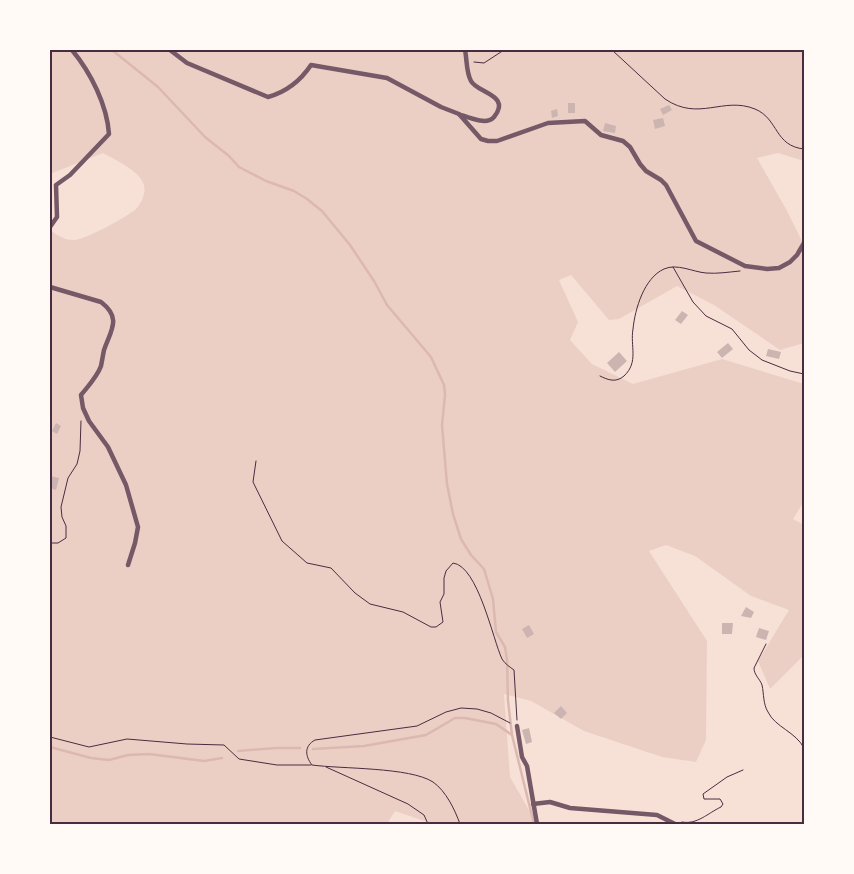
<svg xmlns="http://www.w3.org/2000/svg" width="854" height="874" font-family="Overpass,sans-serif">
<rect width="100%" height="100%" fill="#f7e1d7"/>
<path fill="#ebcfc5" d="M50 50H804V161L778 153 757 158 786 209 804 245V343L780 350 714 305 677 286 619 319 609 320 571 275 559 280 578 322 570 340 592 364 633 384 722 359 804 384V501L793 519 804 525V655L770 689 758 661 789 610 751 596 695 556 666 545 649 551 707 641 706 740 696 762 662 757 584 731 531 701 504 694 510 777 537 824H433L395 811 387 824H50V230C57 235 66 241 75 240 86 239 129 216 137 208 142 202 147 191 143 183 139 171 114 159 103 153L50 174Z"/>
<g fill="none" stroke-linecap="round" stroke-linejoin="round">
<g stroke="#dcb8b0" stroke-width="2.5">
<polyline points="112,50 158,87 205,137 229,156 239,167 266,181 294,191 307,199 322,211 350,245 374,281 387,305 431,357 444,385 445,395 442,425 447,484 453,514 461,539 471,555 484,569 493,599 496,632 505,647 507,660 508,701 512,735 534,824"/>
<polyline points="50,747 91,758 109,760 128,755 149,754 204,761 222,758"/>
<polyline points="313,749 364,746 426,735 455,718 465,718 496,724 512,735"/>
<polyline points="238,751 276,748 300,748"/>
</g>
</g>
<g fill="#ccb4b1">
<rect x="568" y="103" width="7" height="10"/>
<polygon points="669,105 672,110 663,115 660,109"/>
<polygon points="557,109 558,116 552,118 551,111"/>
<polygon points="663,118 665,126 655,129 653,120"/>
<polygon points="605,123 616,126 615,133 603,131"/>
<polygon points="682,311 688,315 681,324 675,320"/>
<polygon points="728,343 733,349 722,358 717,352"/>
<polygon points="768,349 781,352 779,359 766,356"/>
<polygon points="619,352 627,361 615,372 607,363"/>
<polygon points="56,423 61,426 57,434 52,431"/>
<polygon points="50,476 59,478 56,490 50,488"/>
<polygon points="746,607 754,612 751,618 741,616"/>
<polygon points="722,623 733,623 732,634 722,634"/>
<polygon points="529,625 534,634 527,638 522,629"/>
<polygon points="759,628 769,631 766,640 756,637"/>
<polygon points="561,706 567,713 561,719 554,713"/>
<polygon points="529,728 532,742 526,744 522,730"/>
</g>
<g fill="none" stroke-linecap="round" stroke-linejoin="round">
<g stroke="#4a2c40" stroke-width="1">
<path d="M612 50 665 99C699 122 723 96 755 109 779 119 774 146 804 149"/>
<polyline points="474,62 484,63 504,50"/>
<polyline points="673,267 693,302 706,316 732,329 749,350 762,360 790,371 804,374"/>
<path d="M600 376C608 380 616 383 624 376 639 362 630 346 633 329 635 309 644 278 664 269 677 263 693 272 706 273 717 274 729 272 740 271"/>
<path d="M256 461 253 482 282 541 307 563 331 568 355 593 370 604 403 612 431 627H436L443 622 440 602 444 594V578L446 571 453 563C478 566 493 640 502 659 505 664 510 667 514 670L517 720"/>
<polyline points="50,543 58,543 66,538 66,526 62,517 61,507 68,478 77,464 80,451 81,421"/>
<path d="M766 644 754 668C754 675 760 679 762 685 764 694 763 704 768 712 775 727 796 732 804 748"/>
<polyline points="50,737 89,747 127,739 187,744 224,745 239,759 277,765 311,765"/>
<polyline points="326,767 408,804 424,815 428,824"/>
<path d="M682 822C697 825 708 813 721 807L723 804 720 799H704L703 794 727 777 743 770"/>
<path d="M460 824C455 810 446 791 433 782 410 767 341 769 312 765 305 756 304 746 315 740L417 726 446 712 461 708 477 709 491 713 510 723"/>
</g>
<g stroke="#755966" stroke-width="4.5">
<path d="M170 50 187 63 268 97C286 92 301 80 311 65L387 78 441 107 459 114 481 139 488 141H497L548 123 585 121 601 135 623 141 630 147 640 164 646 171 661 180 666 185 696 241 745 266 767 269 779 268 790 262 797 255 804 243"/>
<path d="M460 115C470 117 486 126 494 117 512 95 477 93 471 81 466 72 467 59 465 50"/>
<path d="M50 227 57 217 56 185 70 175 109 134C107 105 91 73 72 50"/>
<path d="M50 287 101 302C122 318 111 330 104 350 103 355 102 361 101 366 97 377 89 385 81 395L83 408 89 421 108 447 126 485 138 527 135 543 128 565"/>
<polyline points="517,726 522,757 527,766 537,824"/>
<polyline points="533,804 550,802 570,808 657,815 675,824"/>
</g>
</g>
<rect width="854" height="874" fill="none" stroke="#fffaf5" stroke-width="102"/>
<rect x="51" y="51" width="752" height="772" fill="none" stroke="#4a2c40" stroke-width="2"/>
</svg>
